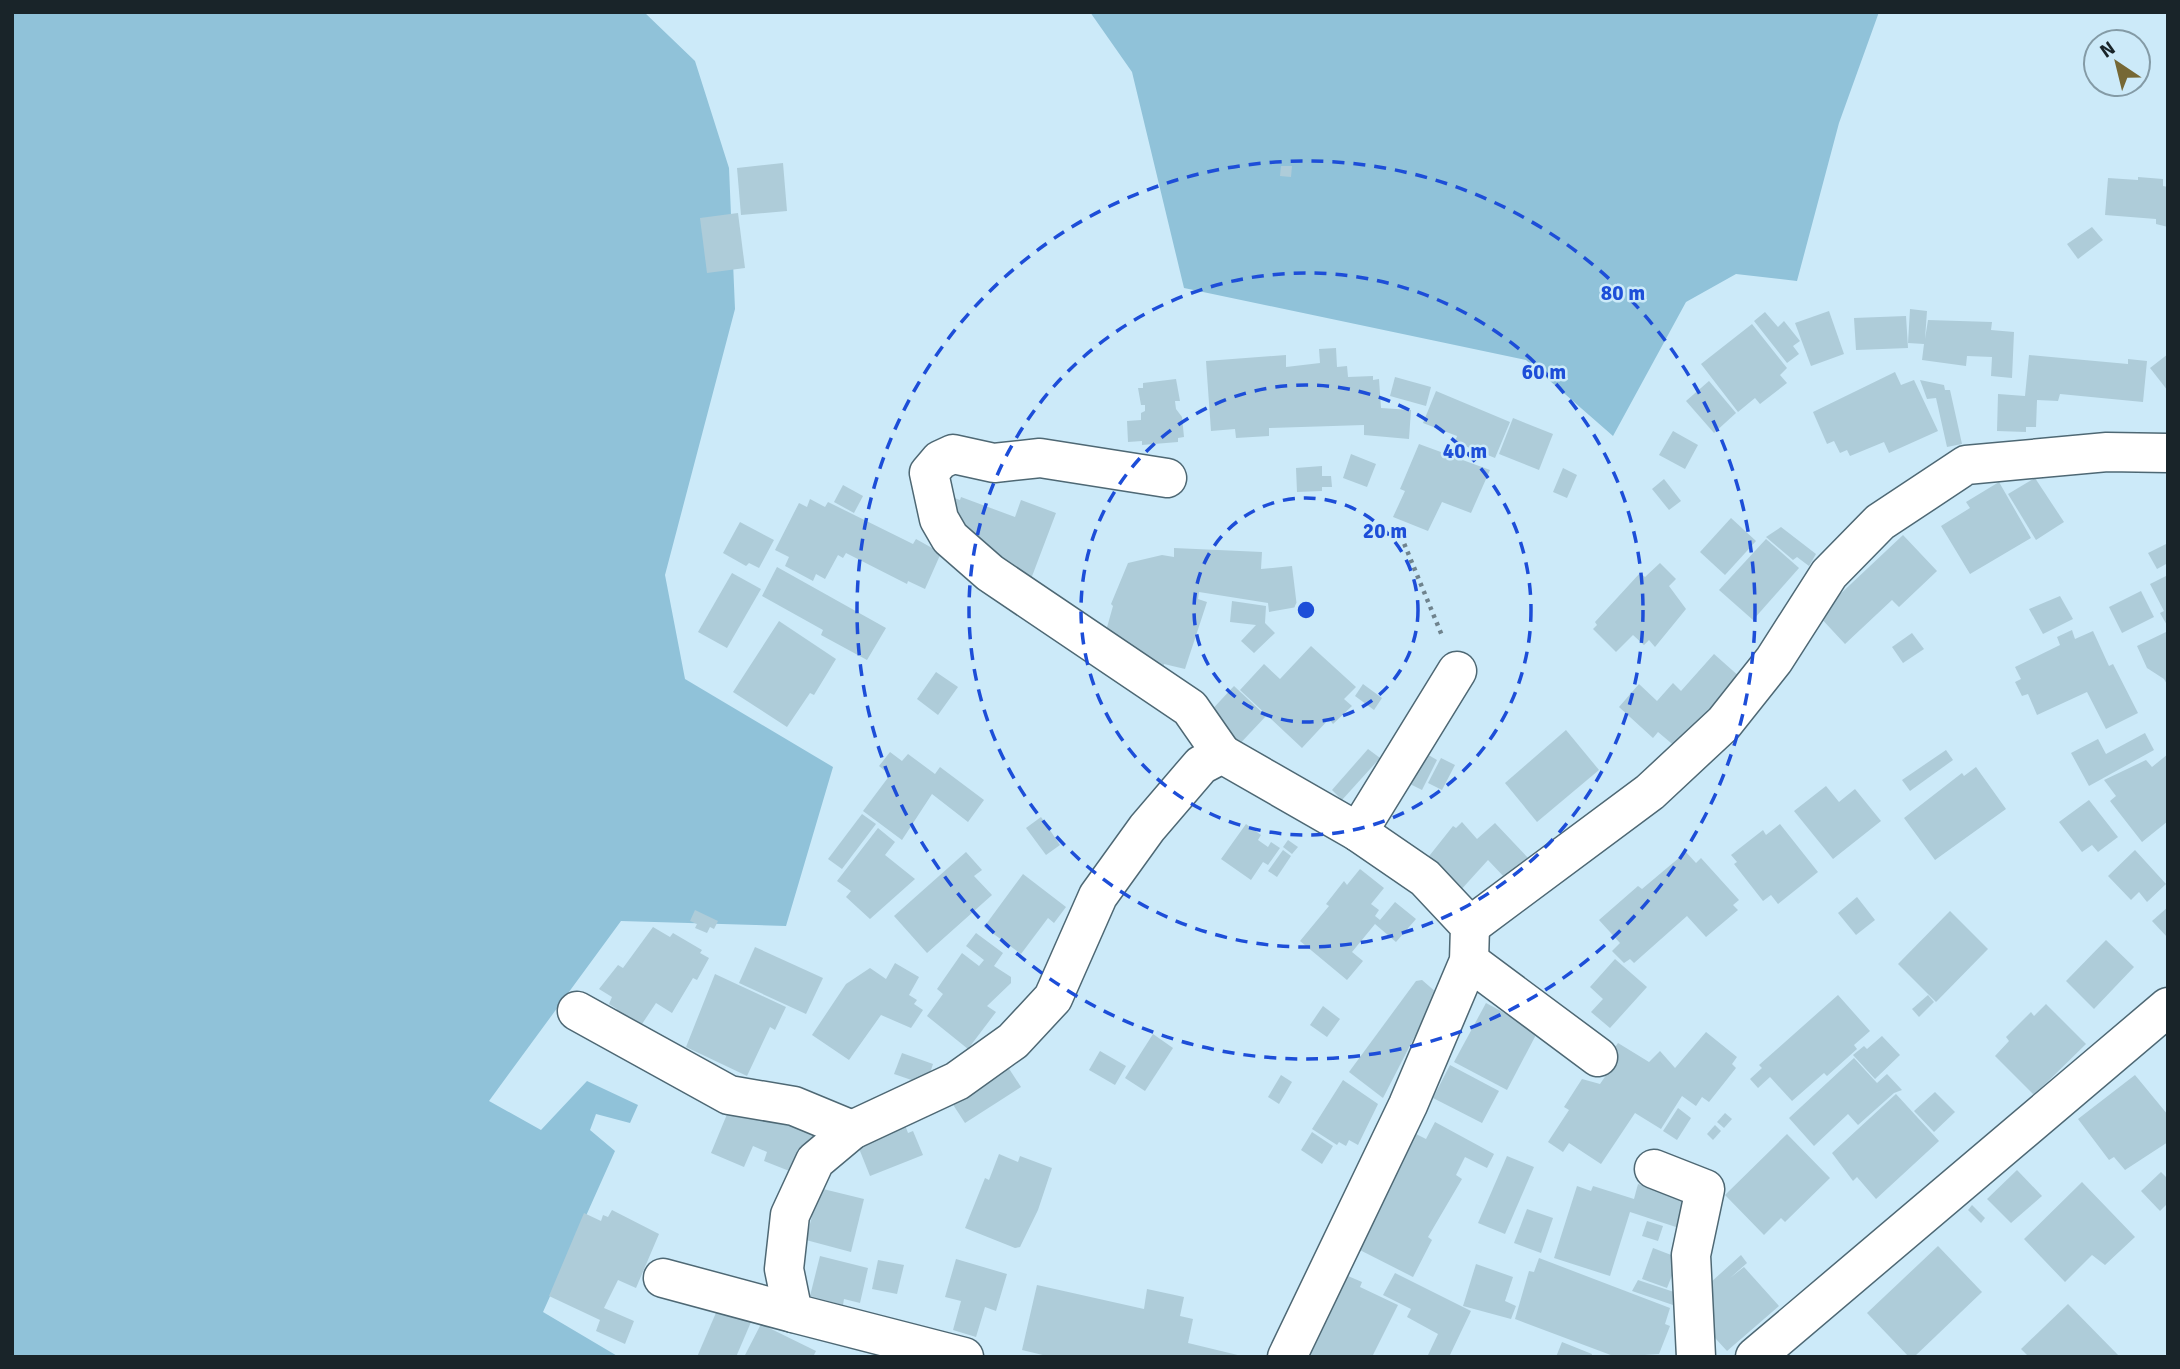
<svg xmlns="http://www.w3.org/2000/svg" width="2180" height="1369" font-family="Signika,sans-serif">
<rect width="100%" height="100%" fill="#cceaf9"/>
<g fill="#90c2d9">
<polygon points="12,12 644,12 695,61 729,168 735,309 665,575 685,679 833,767 786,926 621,921 489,1101 541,1130 587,1081 638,1105 630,1123 596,1114 590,1130 615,1151 543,1312 619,1357 12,1357"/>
<polygon points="1090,12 1879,12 1839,123 1797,281 1736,274 1686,302 1613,436 1526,360 1184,288 1132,72"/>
</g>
<g fill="#aeccd9">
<polygon points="783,163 787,211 741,215 737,168"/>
<polygon points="1281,166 1292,166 1291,177 1280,176"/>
<polygon points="2138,177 2163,179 2163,186 2168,187 2168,227 2156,224 2156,219 2105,215 2108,178 2138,180"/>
<polygon points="738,213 745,268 707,273 700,218"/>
<polygon points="2092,227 2103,240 2078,259 2067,244"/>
<polygon points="1910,309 1927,311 1925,339 1928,320 1992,322 1991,330 2014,332 2012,378 1991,376 1992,357 1967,356 1966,366 1922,360 1924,344 1908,343"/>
<polygon points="1829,311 1844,354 1811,366 1795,323"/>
<polygon points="1765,312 1778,327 1784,321 1800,341 1793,346 1799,354 1787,363 1754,321"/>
<polygon points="1906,316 1908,348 1856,350 1854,318"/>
<polygon points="1752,324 1787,368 1780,375 1787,383 1760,404 1755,398 1738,412 1701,364"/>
<polygon points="1336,348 1337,367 1347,366 1348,377 1373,376 1373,380 1379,379 1381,408 1411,410 1409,439 1364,435 1364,425 1269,428 1269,436 1236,438 1235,429 1211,431 1206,361 1286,355 1286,367 1320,363 1319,349"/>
<polygon points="2168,354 2168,391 2150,368"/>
<polygon points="2029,355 2128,364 2128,359 2147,361 2143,402 2060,394 2058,401 2037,400 2036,427 2026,427 2026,432 1997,431 1998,394 2025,396"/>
<polygon points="1895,372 1901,385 1914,380 1938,431 1889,453 1884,442 1850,456 1847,450 1840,453 1834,441 1827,444 1813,412"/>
<polygon points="1395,377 1431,387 1426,406 1390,396"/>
<polygon points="1176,379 1180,401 1175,401 1176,409 1182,417 1184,437 1178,438 1178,442 1142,445 1142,441 1128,442 1127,421 1141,420 1141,413 1145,411 1145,405 1141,405 1138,388 1143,388 1143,383"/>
<polygon points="1920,380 1944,385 1945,390 1950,390 1962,444 1947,447 1936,398 1927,399"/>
<polygon points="1709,381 1736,413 1714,433 1686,401"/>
<polygon points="1436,391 1510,422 1495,458 1455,442 1457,436 1423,423"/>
<polygon points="1513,418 1553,434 1539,470 1499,454"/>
<polygon points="1673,431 1698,445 1685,469 1659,455"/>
<polygon points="1419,444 1490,470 1471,513 1442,502 1428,531 1393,517 1405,491 1400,489"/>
<polygon points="1351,454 1376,464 1367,487 1343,478"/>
<polygon points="1322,466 1322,476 1331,476 1332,487 1322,487 1322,491 1297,492 1296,468"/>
<polygon points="1563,468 1577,475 1567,498 1553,492"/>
<polygon points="2035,478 2064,522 2036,540 2008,494"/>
<polygon points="1664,479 1681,501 1669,510 1652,489"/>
<polygon points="1999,482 2031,538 1970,574 1941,526 1970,508 1966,502"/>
<polygon points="843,485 863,496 854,513 834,502"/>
<polygon points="951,497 960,500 961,497 1015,517 1021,500 1056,513 1031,579 965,550"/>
<polygon points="810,499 825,507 828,502 913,544 916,539 941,553 925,589 908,581 907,584 846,553 843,558 838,555 825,579 816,574 813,581 785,566 789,557 775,550 799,503 807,507"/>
<polygon points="1731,518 1756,541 1725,575 1700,552"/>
<polygon points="740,522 774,540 759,568 749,563 746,566 723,553"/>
<polygon points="1781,527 1816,554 1809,566 1797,557 1793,560 1766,537"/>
<polygon points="1903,535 1937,571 1899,607 1892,600 1845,644 1818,615"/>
<polygon points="1766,539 1799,568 1753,620 1719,590"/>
<polygon points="2168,543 2168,563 2157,569 2148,553"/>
<polygon points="1174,548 1262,552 1261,569 1292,566 1297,607 1269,612 1268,603 1199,592 1198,599 1207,602 1185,669 1164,664 1163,670 1104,638 1113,606 1111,604 1128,563 1162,555 1174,557"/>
<polygon points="1660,563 1676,579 1669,586 1686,609 1655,647 1649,640 1644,645 1633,635 1616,652 1593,629 1597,625 1595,622 1640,573 1645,577"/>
<polygon points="777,567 886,628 867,660 821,635 823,630 762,596"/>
<polygon points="732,573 761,589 727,648 698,632"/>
<polygon points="2168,575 2168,627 2160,613 2164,611 2150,584"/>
<polygon points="2141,591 2154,617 2122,633 2109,607"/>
<polygon points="2060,596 2073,619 2043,634 2029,609"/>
<polygon points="1232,601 1266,606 1265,623 1275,633 1254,653 1241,641 1256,625 1230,622"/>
<polygon points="779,621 836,659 814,695 810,693 787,727 733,692"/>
<polygon points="2072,630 2075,639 2093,631 2109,666 2113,664 2138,713 2106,729 2087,692 2037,715 2028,694 2022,696 2015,682 2021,679 2015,667 2060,645 2057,637"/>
<polygon points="2166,632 2168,635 2168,686 2164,679 2147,668 2137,646"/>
<polygon points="1912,633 1924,649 1903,663 1892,647"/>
<polygon points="1311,646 1356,687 1344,699 1352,706 1333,724 1329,719 1302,748 1240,690 1264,664 1280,679"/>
<polygon points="1714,654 1741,678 1677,748 1658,732 1653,738 1619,707 1639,684 1657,701 1673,683 1681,691"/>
<polygon points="936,672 958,687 938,715 917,699"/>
<polygon points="1363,684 1382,698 1374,710 1355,696"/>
<polygon points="1234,686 1266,716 1235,749 1207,715"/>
<polygon points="1566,730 1599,770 1537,822 1505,783"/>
<polygon points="2145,733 2154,750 2089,786 2071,753 2098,739 2106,754"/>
<polygon points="1368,749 1380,758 1342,800 1332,790"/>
<polygon points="1420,750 1437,760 1422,790 1404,781"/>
<polygon points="1946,750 1953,760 1910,791 1902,780"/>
<polygon points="890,752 902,761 908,754 935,774 940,767 984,800 968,822 932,794 902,840 863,811 890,775 879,766"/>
<polygon points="2168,754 2168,821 2142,842 2110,801 2116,796 2104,780 2146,760 2152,767"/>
<polygon points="1441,758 1455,765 1442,790 1428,783"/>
<polygon points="1976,767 2006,809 1935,860 1904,818 1962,773 1964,776"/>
<polygon points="1826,786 1839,802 1855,789 1881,821 1833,859 1794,811"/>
<polygon points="2089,800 2118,837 2098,852 2092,845 2082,852 2059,822"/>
<polygon points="862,814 876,824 842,869 828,859"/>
<polygon points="1041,817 1060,845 1046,855 1026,828"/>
<polygon points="1462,822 1477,839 1495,823 1529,859 1506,879 1488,860 1459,892 1426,860 1453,826 1456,828"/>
<polygon points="1246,824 1261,835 1258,840 1268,847 1271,842 1280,848 1268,865 1263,862 1251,880 1221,859"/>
<polygon points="1780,824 1818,872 1778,904 1771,895 1763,901 1734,864 1737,862 1731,855 1763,830 1766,835"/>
<polygon points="878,828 895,842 885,855 915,879 870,919 846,897 851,891 837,881"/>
<polygon points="1288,840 1298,847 1292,854 1283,847"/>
<polygon points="1283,850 1291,856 1277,877 1268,871"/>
<polygon points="2135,850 2166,884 2147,902 2139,892 2131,900 2108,876"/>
<polygon points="966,852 982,870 974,876 992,895 927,953 894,916"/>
<polygon points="1686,852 1696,863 1701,858 1739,900 1733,905 1738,910 1706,937 1687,916 1634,963 1630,959 1624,963 1612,951 1620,943 1599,920 1638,886 1642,889"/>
<polygon points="1360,869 1384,888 1371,904 1379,910 1375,916 1380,920 1395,902 1416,919 1396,942 1375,924 1352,952 1363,961 1347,980 1300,941 1329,906 1326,904 1344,881 1347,885"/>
<polygon points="1023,874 1066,907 1054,923 1048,918 1021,954 984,927"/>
<polygon points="1857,897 1875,920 1856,935 1838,913"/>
<polygon points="2168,907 2168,938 2152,921"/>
<polygon points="695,910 718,921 714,929 710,927 707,933 695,928 697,924 690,921"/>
<polygon points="1950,911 1988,949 1936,1002 1898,964"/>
<polygon points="653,927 670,937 673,933 702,950 700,953 709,958 697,980 693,978 672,1013 656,1003 642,1024 628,1016 624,1026 612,1022 617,1009 609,1004 612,997 599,989 618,965 623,968"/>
<polygon points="976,933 1003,953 994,966 1011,977 1011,983 987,1006 996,1012 968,1049 927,1016 943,994 937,989 962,953 979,966 984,960 966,946"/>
<polygon points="2106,940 2134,967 2094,1009 2066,981"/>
<polygon points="755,947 823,978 806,1014 739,983"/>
<polygon points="1615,959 1647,987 1610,1028 1591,1012 1603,999 1590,987"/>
<polygon points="895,963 919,977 909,995 917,1000 914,1004 923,1010 911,1028 881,1015 849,1060 812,1035 846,984 870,968 886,979"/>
<polygon points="715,974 786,1007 775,1030 770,1027 747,1076 686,1047"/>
<polygon points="1422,980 1437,993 1383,1098 1349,1072 1416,981"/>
<polygon points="1838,995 1870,1031 1854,1045 1857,1049 1827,1076 1824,1073 1792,1101 1770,1077 1758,1088 1750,1079 1762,1068 1759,1065"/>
<polygon points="1928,995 1934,1002 1919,1017 1912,1009"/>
<polygon points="1486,1003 1538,1031 1507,1090 1454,1062"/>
<polygon points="2046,1004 2086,1044 2034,1095 1995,1056 2009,1041 2006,1037 2031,1012 2034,1016"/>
<polygon points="1323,1006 1340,1019 1327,1037 1310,1025"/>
<polygon points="1706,1032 1737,1057 1732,1064 1736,1068 1709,1102 1702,1097 1696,1106 1682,1096 1661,1129 1635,1113 1601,1164 1569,1143 1563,1152 1548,1142 1569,1110 1564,1107 1582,1079 1600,1084 1611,1068 1604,1063 1618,1043 1649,1062 1660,1051 1675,1068"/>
<polygon points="1153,1034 1173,1048 1145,1091 1125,1078"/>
<polygon points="1882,1036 1900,1055 1875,1079 1853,1055 1864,1046 1867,1049"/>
<polygon points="1100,1051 1126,1066 1115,1085 1089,1070"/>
<polygon points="902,1053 933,1064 926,1085 894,1074"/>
<polygon points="1854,1058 1877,1083 1887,1074 1902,1090 1894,1093 1858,1125 1848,1114 1814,1146 1789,1118"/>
<polygon points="1006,1064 1021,1087 965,1123 950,1100"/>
<polygon points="1450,1065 1499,1091 1482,1123 1433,1098"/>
<polygon points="1281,1075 1292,1082 1279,1104 1268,1097"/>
<polygon points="2135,1075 2168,1115 2168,1142 2125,1170 2114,1157 2109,1160 2078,1119"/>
<polygon points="1343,1080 1378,1104 1358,1145 1349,1140 1346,1146 1339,1142 1337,1145 1312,1129"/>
<polygon points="1935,1092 1955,1112 1934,1132 1914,1111"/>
<polygon points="1896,1094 1939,1141 1876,1199 1857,1177 1853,1181 1832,1153"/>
<polygon points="730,1107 761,1112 816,1135 797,1174 764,1161 767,1152 753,1146 744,1167 711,1153"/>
<polygon points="1678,1108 1691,1118 1677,1140 1663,1131"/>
<polygon points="1725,1113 1732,1119 1724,1128 1717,1122"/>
<polygon points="904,1122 908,1133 913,1131 923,1155 870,1176 856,1141"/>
<polygon points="1435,1122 1494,1154 1487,1168 1465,1157 1456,1175 1462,1179 1428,1237 1432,1240 1413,1277 1350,1245 1410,1131 1426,1139"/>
<polygon points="1715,1125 1721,1131 1713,1140 1707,1134"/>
<polygon points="1312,1132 1333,1146 1322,1164 1301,1150"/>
<polygon points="1787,1134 1830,1178 1785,1222 1781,1218 1764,1235 1725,1195"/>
<polygon points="999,1154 1018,1162 1020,1156 1052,1168 1038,1210 1020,1247 1015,1248 965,1228 985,1178 989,1180"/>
<polygon points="1507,1156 1534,1167 1505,1234 1478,1223"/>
<polygon points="2017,1170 2042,1196 2011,1223 1987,1199"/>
<polygon points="2161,1172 2168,1179 2168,1203 2160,1211 2141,1191"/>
<polygon points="2082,1182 2135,1237 2105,1265 2092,1255 2065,1282 2024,1239"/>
<polygon points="1638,1184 1668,1193 1690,1195 1679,1228 1630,1212 1610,1276 1554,1258 1577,1186 1591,1191 1593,1186 1634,1199"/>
<polygon points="819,1188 864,1199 851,1252 806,1240"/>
<polygon points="1972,1205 1985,1218 1981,1223 1968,1210"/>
<polygon points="1527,1209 1553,1218 1541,1253 1514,1243"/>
<polygon points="612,1210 659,1234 636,1288 618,1280 604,1308 634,1321 625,1344 596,1331 600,1320 549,1296 584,1213 601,1221 603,1215 608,1217"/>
<polygon points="1647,1221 1663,1226 1658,1241 1642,1236"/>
<polygon points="1938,1246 1982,1292 1914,1357 1909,1357 1867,1313"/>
<polygon points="1653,1248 1679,1258 1667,1288 1642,1279"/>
<polygon points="1741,1255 1747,1263 1730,1278 1744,1267 1779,1306 1727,1351 1705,1327 1714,1318 1701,1305 1700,1292"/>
<polygon points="820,1256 868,1268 860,1303 844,1299 843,1305 810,1296"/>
<polygon points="1539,1258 1670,1308 1665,1324 1670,1326 1659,1354 1616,1357 1515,1319 1529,1271 1534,1272"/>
<polygon points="956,1259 1007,1274 996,1311 985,1307 976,1337 953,1330 961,1301 945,1297"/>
<polygon points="878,1260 904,1265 897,1294 872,1289"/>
<polygon points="1476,1264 1513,1277 1505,1301 1516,1306 1511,1319 1463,1306"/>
<polygon points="1341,1273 1362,1282 1360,1287 1398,1305 1372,1357 1298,1357"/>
<polygon points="1395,1273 1471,1311 1449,1357 1428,1355 1438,1334 1407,1317 1411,1309 1383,1295"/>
<polygon points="1638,1280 1677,1293 1673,1305 1632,1291"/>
<polygon points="1037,1285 1144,1309 1147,1289 1184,1297 1180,1316 1193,1319 1188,1343 1246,1357 1051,1357 1022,1350"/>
<polygon points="2068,1304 2120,1357 2029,1357 2021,1349"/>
<polygon points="718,1308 751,1322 736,1357 697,1357"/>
<polygon points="761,1324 816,1351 813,1357 744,1357"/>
<polygon points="1562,1342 1592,1354 1591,1357 1556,1357"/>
</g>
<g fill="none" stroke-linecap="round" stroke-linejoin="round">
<g stroke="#4e6874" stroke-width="41">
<g id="minor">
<polyline points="1167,478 1040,458 994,463 953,454 940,460 929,473 939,519 950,538 990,573 1190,708 1222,754"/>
<polyline points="1358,832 1457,671"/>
<polyline points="1470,926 1650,792 1724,723 1774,660 1829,574 1880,522 1966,465 2107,452 2168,453"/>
<polyline points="1469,961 1598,1057"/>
<polyline points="577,1011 729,1095 794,1106 852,1130"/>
<polyline points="1654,1169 1705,1189 1691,1255 1696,1357"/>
<polyline points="663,1278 793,1313"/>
<polyline points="964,1357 793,1313 784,1269 790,1215 815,1161 852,1130 957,1081 1013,1041 1053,998 1098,896 1147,828 1201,765 1222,754 1358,832 1425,878 1470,926 1469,961 1408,1105 1287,1357"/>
<polyline points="1755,1357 2168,1007"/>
</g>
</g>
<polyline stroke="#6f838d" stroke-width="4.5" stroke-dasharray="3.5 5" stroke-linecap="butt" points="1401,536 1443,638"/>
<use href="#minor" stroke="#fff" stroke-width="38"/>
</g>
<g fill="none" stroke="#1d4ed8" stroke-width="3.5" stroke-dasharray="12 9">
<circle cx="1306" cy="610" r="112"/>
<circle cx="1306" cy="610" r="225"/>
<circle cx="1306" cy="610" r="337"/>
<circle cx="1306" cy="610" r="449"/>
</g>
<circle cx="1306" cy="610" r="10" fill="#1d4ed8" stroke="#cceaf9" stroke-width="3.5"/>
<g font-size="21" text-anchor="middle" font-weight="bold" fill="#1d4ed8" stroke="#cceaf9" stroke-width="5" stroke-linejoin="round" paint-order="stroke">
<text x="1623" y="300">80 m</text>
<text x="1544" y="379">60 m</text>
<text x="1465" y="458">40 m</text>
<text x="1385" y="538">20 m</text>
</g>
<rect width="2180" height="1369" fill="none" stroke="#192429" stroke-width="28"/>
<g transform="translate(2117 63) rotate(325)"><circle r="33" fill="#cceaf9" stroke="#849ba6" stroke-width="2"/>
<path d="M0-5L12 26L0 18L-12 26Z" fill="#766835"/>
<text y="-10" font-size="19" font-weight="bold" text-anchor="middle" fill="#192429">N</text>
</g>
</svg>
